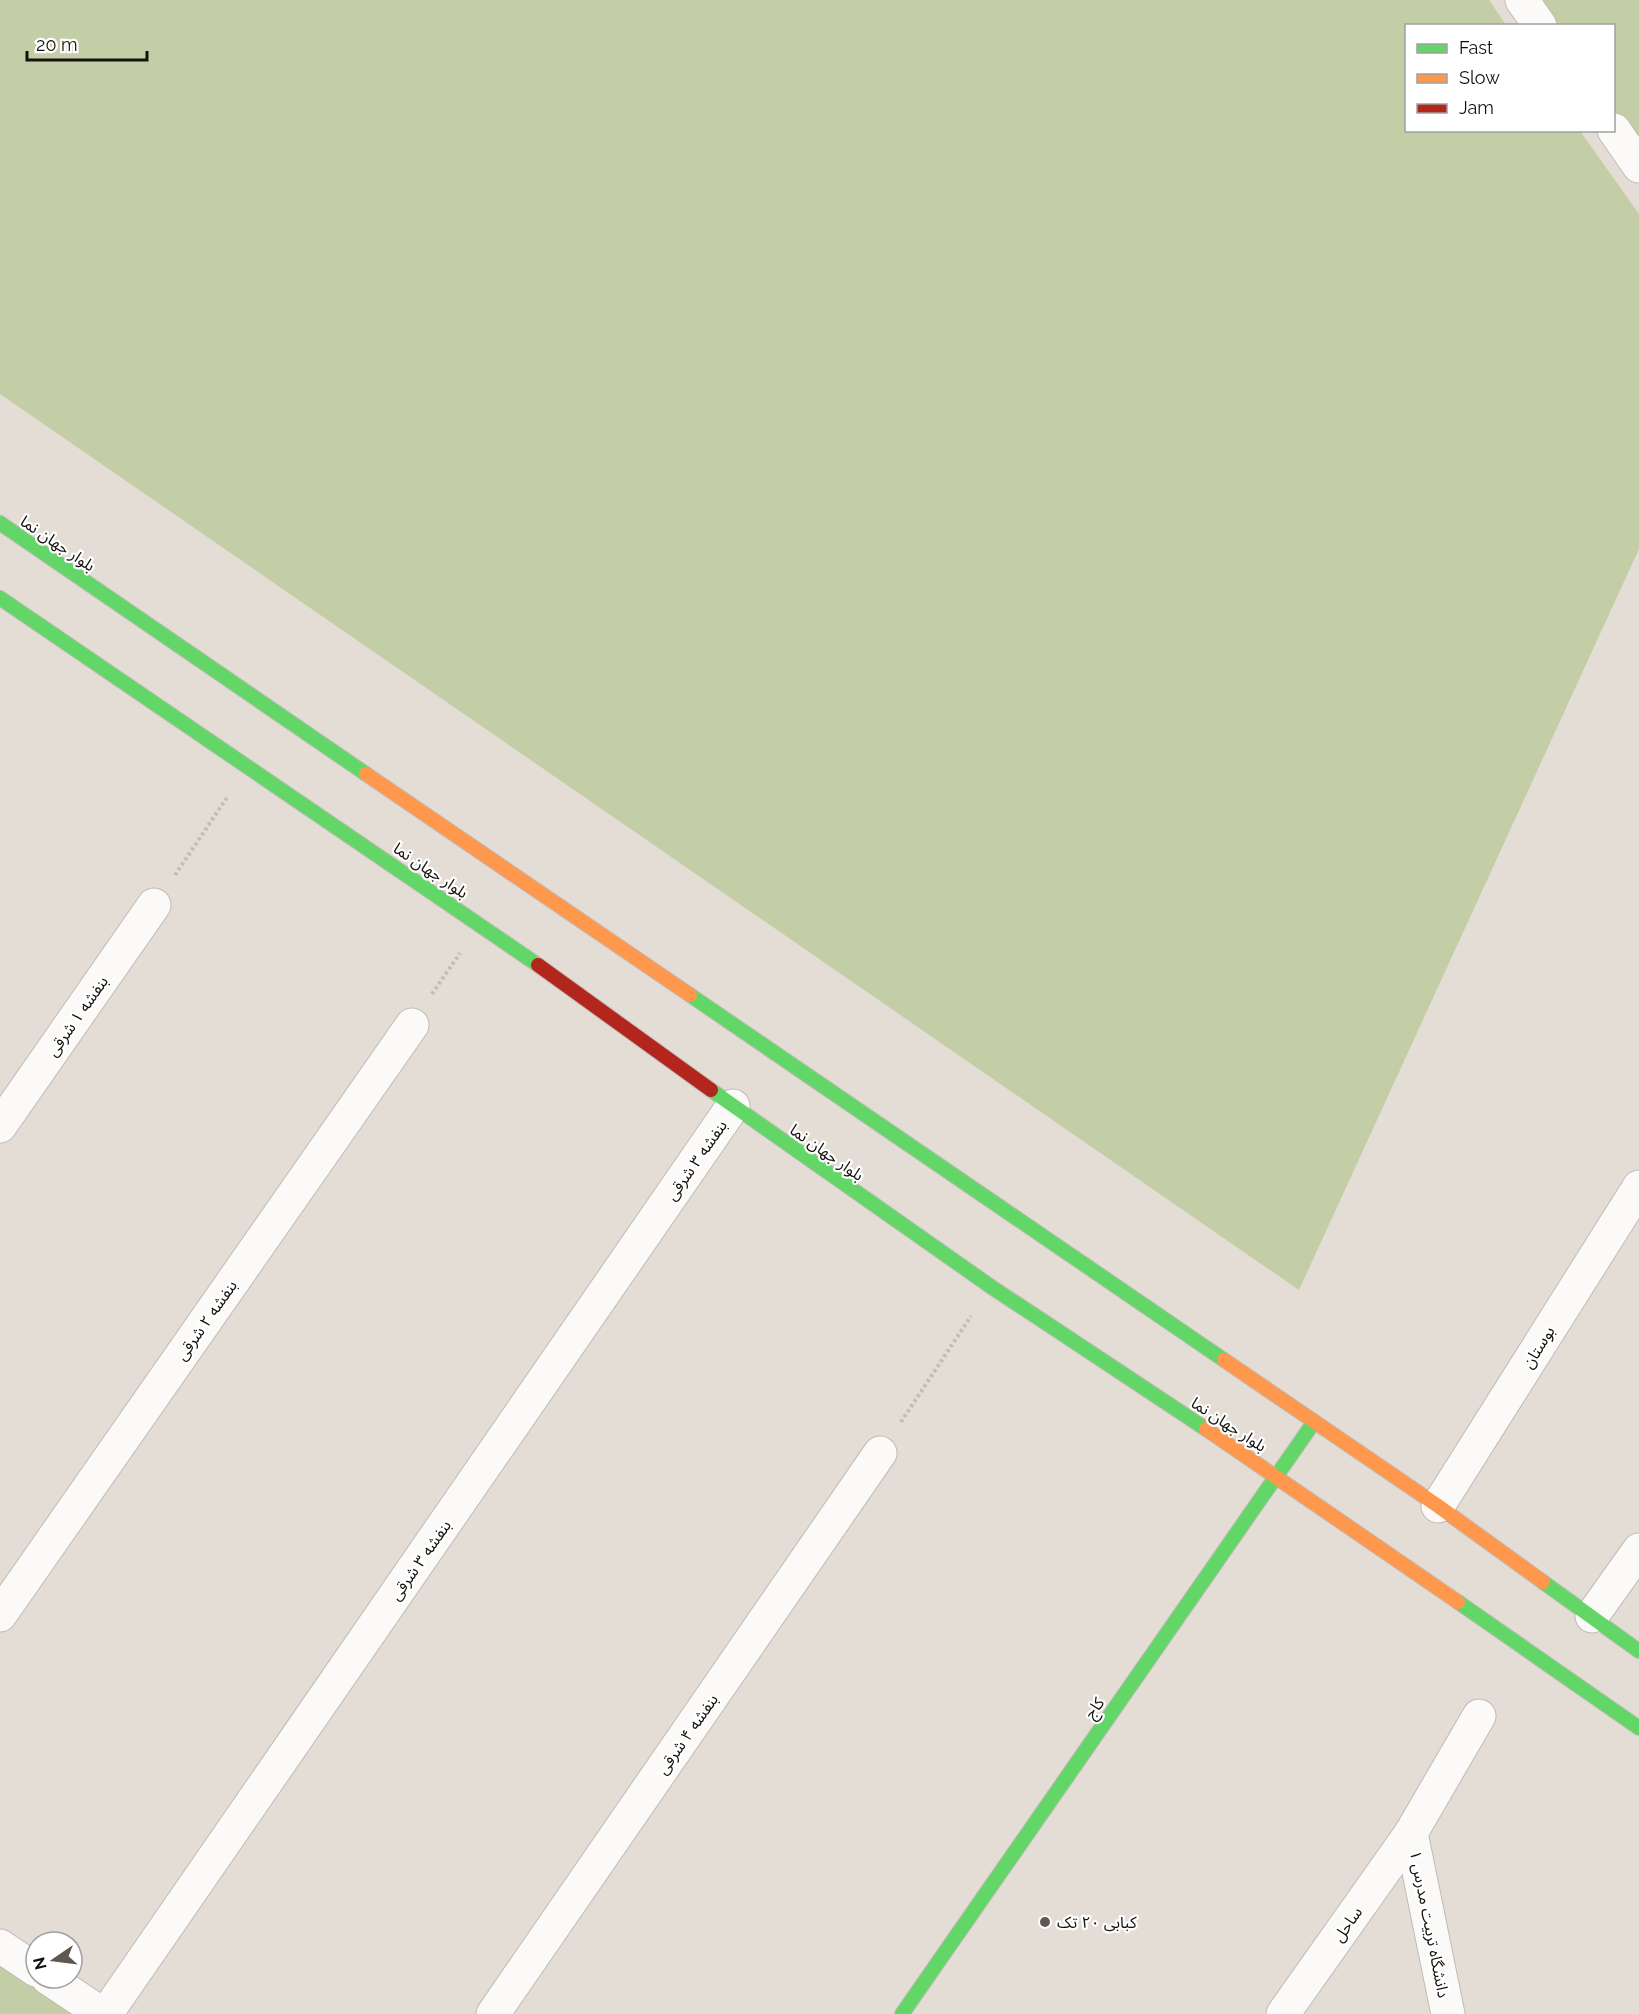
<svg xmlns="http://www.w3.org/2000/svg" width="1639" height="2014" font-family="Raleway,'Noto Sans Arabic',sans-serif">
<rect width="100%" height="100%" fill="#e3ddd5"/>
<g fill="#c4cea6">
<polygon points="0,0 1489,0 1506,25 1406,26 1406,130 1580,131 1639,214 1639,549 1299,1290 0,394"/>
<polygon points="1527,0 1639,0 1639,154 1614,119 1614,26 1546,25"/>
<polygon points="0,1960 81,2014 0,2014"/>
</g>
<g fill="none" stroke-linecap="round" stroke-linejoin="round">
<g stroke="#c0bbb5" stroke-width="35">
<g id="street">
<polyline points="1522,0 1540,26"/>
<polyline points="1614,130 1639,166"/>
<polyline points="0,1126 154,905"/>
<polyline points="1438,1506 1639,1187"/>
<polyline points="0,1615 412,1025"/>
<polyline points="1592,1616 1639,1550"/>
<polyline points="1411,1833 1448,2014"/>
<polyline points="0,1946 36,1970"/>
<polyline points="48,1978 102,2014"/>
<polyline points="106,2014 733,1106"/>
<polyline points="493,2014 880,1453"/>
<polyline points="1283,2014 1411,1833 1479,1716"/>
</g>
</g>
<g stroke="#c0bbb5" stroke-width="16">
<g id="fast">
<polyline points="0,523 366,774"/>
<polyline points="0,598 538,965"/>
<polyline points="690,995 1224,1360"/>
<polyline points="711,1090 990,1286 1206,1429"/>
<polyline points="1543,1582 1639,1651"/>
<polyline points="1458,1602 1639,1728"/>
<polyline points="902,2014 1314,1422"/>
</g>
</g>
<g stroke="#c0bbb5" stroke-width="16">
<g id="slow">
<polyline points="366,774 690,995"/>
<polyline points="1224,1360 1438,1506 1543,1582"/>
<polyline points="1206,1429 1458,1602"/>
</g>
</g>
<g stroke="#c0bbb5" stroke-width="16">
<polyline id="jam" points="538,965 711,1090"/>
</g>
<g stroke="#c0bebb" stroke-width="4" stroke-dasharray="3 3" stroke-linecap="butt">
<polyline points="175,875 228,796"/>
<polyline points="432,994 460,953"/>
<polyline points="901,1422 971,1316"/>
</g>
<use href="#street" stroke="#fbfaf9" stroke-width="33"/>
<use href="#fast" stroke="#63d668" stroke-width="14"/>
<use href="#slow" stroke="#ff974d" stroke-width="14"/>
<use href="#jam" stroke="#b3261e" stroke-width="14"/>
</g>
<circle fill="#5d5852" stroke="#fff" stroke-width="2" cx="1045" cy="1922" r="6"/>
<g text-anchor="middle" stroke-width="4.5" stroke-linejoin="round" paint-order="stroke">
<g font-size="16" fill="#15110c" stroke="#fff">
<text transform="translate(58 543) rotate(34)" y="6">بلوار جهان نما</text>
<text transform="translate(431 870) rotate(34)" y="6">بلوار جهان نما</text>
<text transform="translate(77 1016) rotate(-55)" y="6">بنفشه ۱ شرقی</text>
<text transform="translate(827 1152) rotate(35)" y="6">بلوار جهان نما</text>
<text transform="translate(696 1160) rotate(-55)" y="6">بنفشه ۳ شرقی</text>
<text transform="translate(206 1320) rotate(-55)" y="6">بنفشه ۲ شرقی</text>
<text transform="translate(1538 1347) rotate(-58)" y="6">بوستان</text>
<text transform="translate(1229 1424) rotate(33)" y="6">بلوار جهان نما</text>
<text transform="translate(420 1560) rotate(-55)" y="6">بنفشه ۳ شرقی</text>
<text transform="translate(1094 1708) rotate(-55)" y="6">کاج</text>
<text transform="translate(687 1734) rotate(-55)" y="6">بنفشه ۴ شرقی</text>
<text transform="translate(1347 1924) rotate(-55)" y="6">ساحل</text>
<text transform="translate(1430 1924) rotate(79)" y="6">۱ دانشگاه تربیت مدرس</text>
</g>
<g font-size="16" fill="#15110c" stroke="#fff" text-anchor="start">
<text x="1057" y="1928">کبابی ۲۰ تک</text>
</g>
</g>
<rect x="1405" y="24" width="210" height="108" fill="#ffffff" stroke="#a1a09e" stroke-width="1.5"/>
<rect x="1417" y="44" width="30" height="9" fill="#63d668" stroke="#a1a09e" stroke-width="1.5"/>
<text x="1459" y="54" font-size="18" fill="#15110c">Fast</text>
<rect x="1417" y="74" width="30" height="9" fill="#ff974d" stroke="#a1a09e" stroke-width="1.5"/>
<text x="1459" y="84" font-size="18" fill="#15110c">Slow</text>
<rect x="1417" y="104" width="30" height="9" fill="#b3261e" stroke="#a1a09e" stroke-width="1.5"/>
<text x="1459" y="114" font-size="18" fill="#15110c">Jam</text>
<g transform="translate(54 1960) rotate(256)"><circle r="28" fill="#ffffff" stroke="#a1a09e" stroke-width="1.5"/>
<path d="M0-4.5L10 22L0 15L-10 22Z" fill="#5d5852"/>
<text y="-9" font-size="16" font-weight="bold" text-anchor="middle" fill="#15110c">N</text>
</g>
<path d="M27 51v9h120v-9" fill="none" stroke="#15110c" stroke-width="3"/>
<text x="36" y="51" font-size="18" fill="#15110c" stroke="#ffffff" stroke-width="4.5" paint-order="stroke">20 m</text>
</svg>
